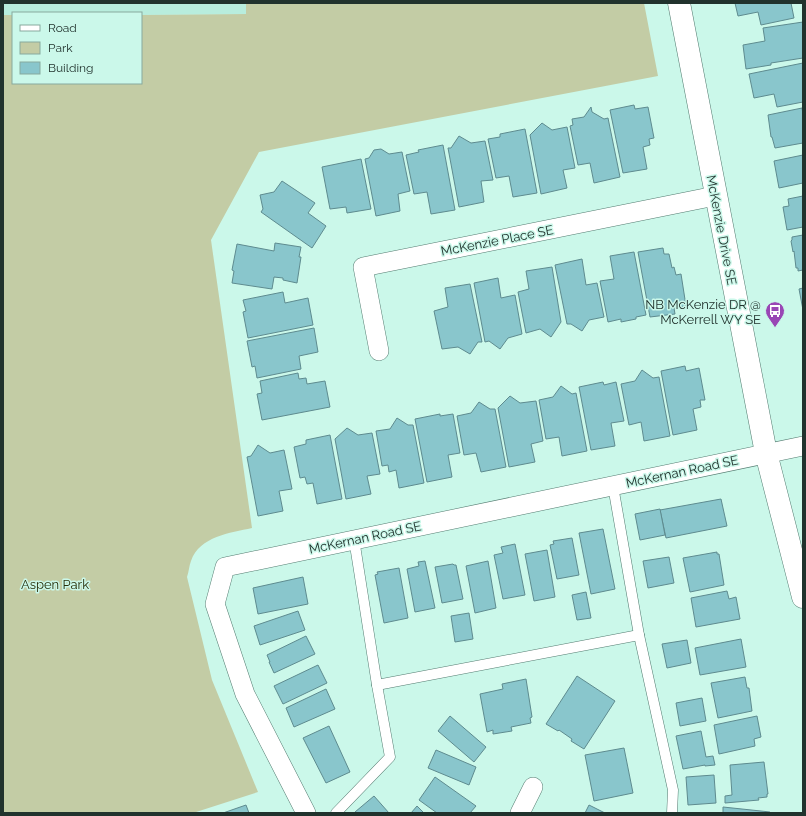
<svg xmlns="http://www.w3.org/2000/svg" width="806" height="816" font-family="Raleway,sans-serif">
<rect width="100%" height="100%" fill="#cbf8ea"/>
<polygon fill="#b8eddd" points="3,3 246,3 246,14 141,15 141,13 13,13 13,15 3,15"/>
<path fill="#c3cca5" d="M246 3H644L658 76 259 152 211 240 252 528C230 533 200 536 191 561 189 566 189 571 187 577L212 680 258 792 193 813H3V15H13V83H141V15L246 14Z"/>
<g fill="#89c6cc" stroke="#5e8b8f">
<polygon points="735,3 791,3 794,18 761,25 758,12 738,16"/>
<polygon points="803,22 803,58 771,63 771,65 746,69 743,45 765,41 763,28"/>
<polygon points="803,63 803,102 777,107 774,94 754,98 749,74"/>
<polygon points="634,105 635,109 648,107 654,138 649,139 650,145 643,147 647,169 623,173 610,110"/>
<polygon points="591,107 592,112 604,119 608,118 620,177 594,183 590,163 578,165 570,126 573,125 572,119 584,117"/>
<polygon points="802,108 803,114 803,143 775,148 772,137 771,137 768,115"/>
<polygon points="542,123 552,130 567,127 575,168 563,170 567,188 541,194 530,135"/>
<polygon points="525,129 537,193 513,197 509,176 496,178 488,139 500,137 500,134"/>
<polygon points="459,136 471,143 485,141 493,180 481,181 484,202 459,207 448,148 451,148"/>
<polygon points="443,145 455,210 431,214 427,192 414,194 406,155 419,152 418,150"/>
<polygon points="381,149 389,154 402,152 410,191 398,194 400,211 376,216 365,159 369,158 374,150"/>
<polygon points="803,155 803,183 779,188 774,161"/>
<polygon points="361,159 371,209 347,213 346,207 330,209 322,167"/>
<polygon points="282,181 315,203 308,213 326,226 312,248 261,212 263,209 260,195 274,192"/>
<polygon points="803,196 803,227 787,230 783,207 789,206 788,199"/>
<polygon points="803,235 803,270 798,271 798,268 796,268 794,251 793,252 791,241 792,240 792,237"/>
<polygon points="275,243 301,247 299,257 301,257 297,283 283,280 283,278 274,277 272,289 232,283 234,271 232,270 237,244 274,251"/>
<polygon points="663,248 664,254 669,254 672,268 674,267 676,275 681,274 686,306 674,308 675,314 650,317 638,252"/>
<polygon points="634,252 646,315 636,317 636,319 621,322 621,319 608,322 600,281 614,279 610,256"/>
<polygon points="582,259 586,285 597,283 604,317 589,320 582,331 571,324 567,324 555,265"/>
<polygon points="552,267 561,322 551,337 540,329 526,333 518,292 529,289 526,271"/>
<polygon points="498,278 501,298 515,295 522,334 508,338 500,349 489,341 485,342 474,283"/>
<polygon points="470,284 482,342 478,342 470,354 458,347 442,349 434,311 448,307 445,288"/>
<polygon points="803,288 803,310 799,289"/>
<polygon points="283,292 285,303 308,298 313,325 248,338 243,312 246,311 243,300"/>
<polygon points="314,328 318,352 299,356 301,369 257,378 255,366 252,367 247,341"/>
<polygon points="685,366 686,371 699,368 705,400 700,400 701,407 693,409 697,430 673,435 661,371"/>
<polygon points="642,370 653,378 659,377 670,436 644,441 641,422 629,425 621,384 635,381"/>
<polygon points="298,373 299,379 306,378 307,384 325,381 330,407 262,420 257,394 262,393 260,381"/>
<polygon points="603,382 604,385 616,382 624,421 611,423 615,446 591,450 579,387"/>
<polygon points="561,386 572,394 576,393 587,451 562,456 559,437 546,439 539,400 553,397"/>
<polygon points="510,396 520,403 536,401 543,441 531,444 535,462 509,467 498,408"/>
<polygon points="479,402 490,409 495,409 506,467 481,472 476,453 464,455 457,416 471,413"/>
<polygon points="440,414 440,416 453,414 460,453 448,455 452,477 427,482 415,419"/>
<polygon points="397,418 408,425 413,425 424,483 399,488 396,470 389,472 388,465 382,466 376,431 390,429"/>
<polygon points="347,428 358,435 372,433 380,474 367,476 371,494 346,499 335,439"/>
<polygon points="330,435 342,499 317,504 313,483 307,484 305,477 300,478 294,447 306,444 306,440"/>
<polygon points="258,445 270,453 284,450 292,489 279,491 283,511 258,516 247,457 251,456"/>
<polygon points="721,499 727,526 666,538 660,510"/>
<polygon points="660,509 665,535 640,540 635,514"/>
<polygon points="603,529 615,589 591,594 579,533"/>
<polygon points="572,538 579,575 557,579 550,545 554,544 553,541"/>
<polygon points="515,544 525,595 503,599 494,555 503,553 501,547"/>
<polygon points="547,550 555,597 534,601 525,554"/>
<polygon points="717,552 717,554 719,554 724,585 690,592 683,558"/>
<polygon points="669,557 674,583 648,588 643,561"/>
<polygon points="425,561 435,608 415,612 407,569 419,566 418,562"/>
<polygon points="488,561 496,608 475,613 466,566"/>
<polygon points="453,564 454,565 456,565 463,599 442,603 435,567"/>
<polygon points="399,568 408,618 384,623 375,575 378,574 377,572"/>
<polygon points="303,577 308,604 258,614 253,588"/>
<polygon points="727,591 729,599 736,597 740,619 696,627 691,598"/>
<polygon points="586,592 591,618 577,620 572,595"/>
<polygon points="298,611 305,630 260,645 254,626"/>
<polygon points="469,613 473,639 455,642 451,616"/>
<polygon points="306,636 315,654 274,673 269,662 270,662 267,655"/>
<polygon points="741,639 746,667 700,675 695,648"/>
<polygon points="687,640 691,663 667,668 662,644"/>
<polygon points="318,665 327,683 283,704 274,686"/>
<polygon points="577,676 615,701 584,749 571,741 572,739 559,730 558,731 546,724"/>
<polygon points="745,677 747,688 749,688 752,711 718,718 711,683"/>
<polygon points="526,679 532,717 530,718 531,723 511,727 512,731 493,734 493,730 487,732 480,694 503,689 502,684"/>
<polygon points="326,689 335,709 294,727 286,708"/>
<polygon points="702,698 706,721 680,726 676,703"/>
<polygon points="450,716 486,747 474,762 438,731"/>
<polygon points="757,716 761,737 754,739 755,746 719,754 714,725"/>
<polygon points="329,726 350,772 326,783 303,738"/>
<polygon points="701,731 706,757 713,756 715,765 705,766 705,765 683,769 676,736"/>
<polygon points="624,748 633,793 594,801 585,755"/>
<polygon points="436,750 476,767 469,785 428,768"/>
<polygon points="764,762 768,794 767,794 767,797 758,798 759,800 725,803 725,796 732,795 730,765"/>
<polygon points="714,775 716,803 688,805 686,777"/>
<polygon points="435,777 476,806 470,813 437,813 419,800"/>
<polygon points="374,796 389,813 356,813 355,812"/>
<polygon points="246,805 249,813 223,813"/>
<polygon points="589,805 605,813 585,813"/>
<polygon points="417,806 424,813 411,813"/>
<polygon points="723,807 770,812 770,813 723,813"/>
</g>
<g fill="none" stroke-linecap="round" stroke-linejoin="round">
<g stroke="#547c71" stroke-width="11">
<g id="service">
<polyline points="613,486 639,635 673,790 672,813"/>
<polyline points="377,685 639,635"/>
<polyline points="336,813 390,757 377,685 354,539"/>
</g>
</g>
<g stroke="#547c71" stroke-width="20">
<g id="minor">
<polyline points="379,351 363,267 715,196"/>
<polyline points="306,813 245,694 215,604 225,567 803,446"/>
<polyline points="520,813 533,787"/>
</g>
</g>
<g stroke="#547c71" stroke-width="23">
<polyline id="tertiary" points="679,3 766,453 803,597"/>
</g>
<use href="#service" stroke="#fff" stroke-width="10"/>
<use href="#minor" stroke="#fff" stroke-width="19"/>
<use href="#tertiary" stroke="#fff" stroke-width="22"/>
</g>
<defs>
<g id="bus-pin" transform="scale(1)"><path d="M0 17L-7.5 6A9.5 9.5 0 1 1 7.5 6Z" fill="#9946b5" stroke="#cbf8ea"/><path d="M-5-6H5V4H4V6H2V4H-2V6H-4V4H-5ZM-3.5-4V0h7V-4ZM-3.5 1.2v1.5H-2V1.2ZM2 1.2v1.5H3.5V1.2Z" fill="#fff"/></g>
</defs>
<g fill-rule="evenodd">
<use href="#bus-pin" x="775" y="311"/>
</g>
<g text-anchor="middle" stroke-width="3" stroke-linejoin="round" paint-order="stroke">
<g font-size="13" fill="#21322d" stroke="#cbf8ea">
<text transform="translate(722 230) rotate(79)" y="5">McKenzie Drive SE</text>
<text transform="translate(497 240) rotate(-11)" y="5">McKenzie Place SE</text>
<text transform="translate(682 471) rotate(-12)" y="5">McKernan Road SE</text>
<text transform="translate(365 537) rotate(-12)" y="5">McKernan Road SE</text>
</g>
<g font-size="13" fill="#21322d" stroke="#cbf8ea" text-anchor="end">
<text x="761" y="309">NB McKenzie DR @<tspan x="761" dy="15">McKerrell WY SE</tspan></text>
</g>
<g font-size="13" fill="#282e09" stroke="#cbf8ea">
<text x="55" y="589">Aspen Park</text>
</g>
</g>
<rect width="806" height="816" fill="none" stroke="#21322d" stroke-width="8"/>
<rect x="12" y="12" width="130" height="72" fill="#cbf8ea" stroke="#87a99e"/>
<rect x="20" y="25" width="20" height="6" fill="#ffffff" stroke="#87a99e"/>
<text x="48" y="32" font-size="12" fill="#21322d">Road</text>
<rect x="20" y="42" width="20" height="12" fill="#c3cca5" stroke="#87a99e"/>
<text x="48" y="52" font-size="12" fill="#21322d">Park</text>
<rect x="20" y="62" width="20" height="12" fill="#89c6cc" stroke="#87a99e"/>
<text x="48" y="72" font-size="12" fill="#21322d">Building</text>
</svg>
